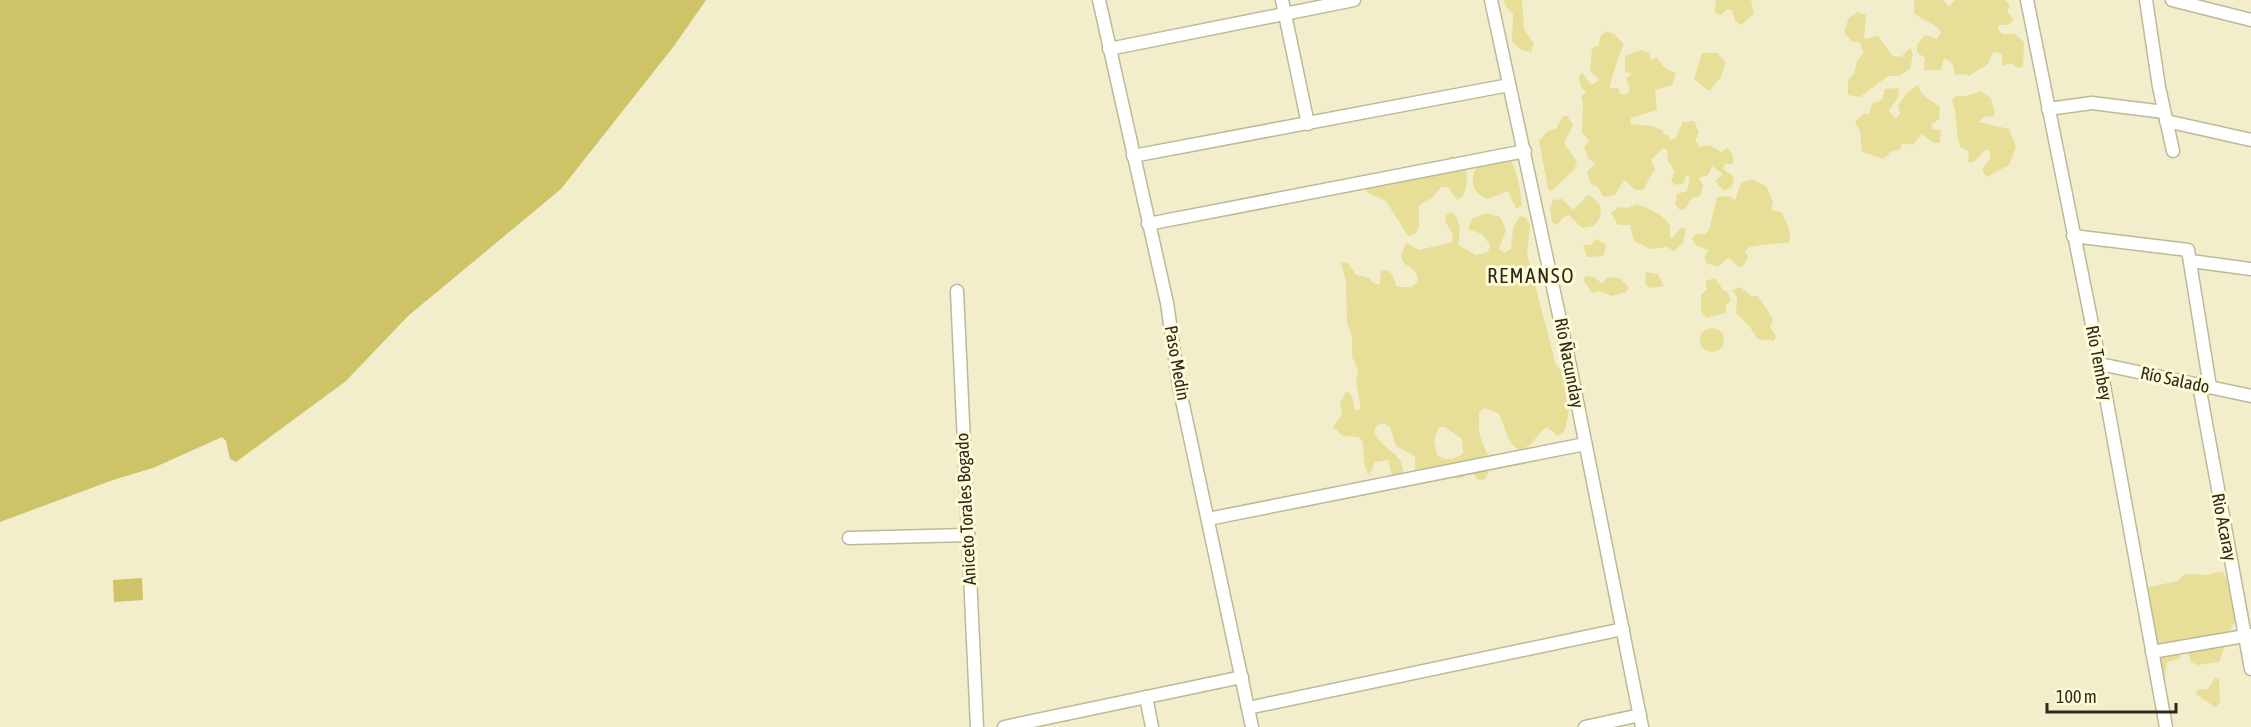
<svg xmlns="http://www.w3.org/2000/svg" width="2251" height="727" font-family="'Asap Condensed',sans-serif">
<rect width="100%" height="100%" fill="#f2eecb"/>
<g fill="#e7de98" fill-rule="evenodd">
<polygon points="1504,0 1522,0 1524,29 1534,44 1531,52 1522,50 1512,42 1513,14 1505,5"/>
<polygon points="1716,0 1751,0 1754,14 1741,25 1735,21 1732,10 1726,10 1721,15 1715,13"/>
<path d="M1914 0H1943L1949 7 1955 0H2005L2010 6 2007 11 2014 20 2008 25H1999L1998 29 2002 34H2015L2024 42 2023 67 2017 68 2011 63 2002 66V55L1996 52 1992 53 1989 63 1969 76 1964 74 1955 75 1953 64 1944 58 1941 70H1924L1925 58 1917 52V45L1925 35 1937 39 1941 32C1935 22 1923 21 1914 13Z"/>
<polygon points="1858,12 1866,15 1864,39 1878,36 1893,56 1901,57 1910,48 1913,54 1910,69 1899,76 1888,76 1860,97 1848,95 1848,80 1854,74 1857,61 1864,52 1859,42 1852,42 1844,32 1849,18"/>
<path d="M1606 31 1614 34 1624 44C1621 50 1609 85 1610 88H1618L1620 94H1627L1630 88 1626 79 1632 73 1625 72V56L1640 50 1649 52 1652 61 1656 57 1666 69 1676 73 1672 85 1655 90 1657 110 1631 118 1630 124 1652 126 1662 130 1664 135 1668 134 1670 140 1676 137 1683 122 1694 121 1699 132 1695 140 1700 147 1710 145 1721 152 1728 148 1733 155V164H1725L1723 169 1734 177 1732 187 1724 191 1715 181 1723 174 1712 166 1708 175 1699 178 1703 186 1700 196 1692 198 1685 209 1680 210 1675 204 1677 194 1687 191 1690 177 1686 175 1684 183 1675 185 1671 180 1675 172 1668 161 1667 150 1663 148 1651 160 1655 169 1643 190H1635L1624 180 1615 195 1603 197 1598 187 1590 183 1587 172 1595 164 1588 158 1584 147 1589 141 1582 132 1583 103 1581 97 1586 91 1581 88 1579 77 1582 72 1590 84H1594L1599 79 1590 71 1592 48 1599 45 1600 37Z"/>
<polygon points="1702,53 1717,53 1726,62 1721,77 1709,91 1694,79"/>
<polygon points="1918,85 1922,94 1940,107 1939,119 1931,125 1933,129 1941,130 1940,143 1934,143 1922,134 1913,145 1903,143 1899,150 1890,152 1884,159 1862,152 1860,131 1855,122 1863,114 1869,114 1872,104 1882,100 1885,89 1899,88 1898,97 1889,111 1896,119 1900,114 1898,105 1908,92"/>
<path d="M1980 91 1991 98 1995 113 1993 117 1986 116 1978 122 2009 129 2016 147 2009 165 1986 177 1982 169 1990 159V151L1986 149 1974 162H1968L1969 151 1961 148C1954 132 1959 117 1952 101L1956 96H1967Z"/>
<polygon points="1563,116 1567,116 1573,125 1564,143 1577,162 1574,170 1551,191 1548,189 1539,141 1548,131 1556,129"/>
<path d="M1451 156 1463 161C1468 172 1468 185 1463 196L1457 200 1448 187H1441L1432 198 1419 205V227L1415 234 1408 236 1386 201 1368 193 1365 187 1439 163Z"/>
<path d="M1509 157C1518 172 1520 188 1522 205L1516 209 1508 191 1488 199C1472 193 1469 181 1477 166Z"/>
<path d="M1752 179 1766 186 1773 202 1771 210 1781 212C1786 222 1794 234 1788 243 1775 243 1762 245 1750 247L1745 251 1748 257 1743 266 1738 267 1729 257 1718 267 1706 263 1705 256 1709 250 1697 246 1692 239 1696 234H1705L1709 230 1717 197 1728 196 1735 200 1741 183Z"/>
<path d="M1588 195C1603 202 1605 214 1594 226L1582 228 1569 215 1562 218 1557 225 1552 222 1550 210 1553 200 1562 199 1573 210Z"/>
<path d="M1637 204C1645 207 1666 216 1669 224 1672 230 1668 232 1671 239L1681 228 1686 229 1683 243 1674 251 1667 247 1650 249 1634 241 1630 225H1618L1611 213 1619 207 1628 208Z"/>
<path d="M1451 212C1462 220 1460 233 1458 245L1476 255 1488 252 1490 245 1482 234 1468 229 1473 218 1486 213 1500 217 1506 230 1499 249 1505 253 1511 249 1513 228 1520 216 1526 218 1530 224 1527 254 1556 365C1573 379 1571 413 1564 432L1558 436 1547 427C1536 433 1536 444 1521 450 1506 446 1506 425 1498 413L1485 408 1479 412C1480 419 1478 429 1480 436 1485 453 1497 462 1484 480L1476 479 1474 473 1467 470 1464 477 1457 479 1452 474 1419 476 1415 471V456L1396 446 1390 427 1384 423 1377 425 1374 431C1381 451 1406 452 1403 476L1397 481 1392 476 1388 460 1375 462 1369 476 1364 463 1363 442 1358 437 1343 436 1333 427 1342 415 1340 402 1347 391 1352 396 1355 410 1361 409 1356 382 1358 369 1352 357V336L1347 323 1346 281 1341 262 1348 263 1356 275 1369 278 1374 284H1380L1381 271 1387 270 1392 274 1397 287H1411L1417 283C1419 270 1412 270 1403 262L1401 256 1406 243 1419 250 1452 242 1453 235 1446 223 1445 216ZM1439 427H1445L1462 439 1463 453C1455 460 1447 461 1437 456L1434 440Z"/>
<polygon points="1596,239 1606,245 1604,256 1587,257 1583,245 1591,245"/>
<polygon points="1646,272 1658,274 1664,286 1649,288 1645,283"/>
<path d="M1586 276 1593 277 1602 283 1606 278C1621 277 1619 277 1629 288L1626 292 1612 296 1600 291 1592 293 1583 279Z"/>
<polygon points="1715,278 1723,290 1728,292 1731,301 1726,305 1726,313 1706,318 1701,310 1701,295 1707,289 1705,281"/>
<polygon points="1740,287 1752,296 1758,296 1773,319 1770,327 1776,336 1774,341 1758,339 1749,326 1736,313 1737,297 1732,290"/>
<circle cx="1712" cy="340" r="12"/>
<path d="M2223 571C2225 580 2229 579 2233 587 2245 609 2235 627 2220 642L2224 648 2219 662 2198 665 2191 662 2187 649 2158 645 2145 588 2177 581 2185 574 2207 575Z"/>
<polygon points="2178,654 2181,655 2180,659 2167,662 2164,683 2159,657"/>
<polygon points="2215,678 2219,679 2220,703 2215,707 2196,694 2198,690 2208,689"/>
</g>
<g fill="#cfc367">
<polygon points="0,0 706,0 674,46 561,189 408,316 346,381 236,462 230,459 226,441 222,437 153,468 113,480 0,522"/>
<polygon points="142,578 143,600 114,602 113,580"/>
</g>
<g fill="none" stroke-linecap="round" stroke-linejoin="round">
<g stroke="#bdb997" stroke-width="15">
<g id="minor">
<polyline points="1099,0 1167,303 1179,386 1252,727"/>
<polyline points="1282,0 1308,124"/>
<polyline points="1491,0 1570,366 1642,727"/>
<polyline points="2027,0 2100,364 2166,727"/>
<polyline points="2146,0 2159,87 2173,151"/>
<polyline points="2172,0 2251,20"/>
<polyline points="1109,49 1354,0"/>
<polyline points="2048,109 2092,103 2164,112"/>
<polyline points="2166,121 2251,140"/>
<polyline points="1133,156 1509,85"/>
<polyline points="1148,224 1525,151"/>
<polyline points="2073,236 2188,250 2210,387"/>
<polyline points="2191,261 2251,269"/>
<polyline points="957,291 977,727"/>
<polyline points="2100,364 2251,396"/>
<polyline points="2199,385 2251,669"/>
<polyline points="1208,519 1585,444"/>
<polyline points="849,538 967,535"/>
<polyline points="2152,652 2251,635"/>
<polyline points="1146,697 1152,727"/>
<polyline points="1248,708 1623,629"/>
<polyline points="1004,727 1242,677"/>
<polyline points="1585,727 1640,715"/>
</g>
</g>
<use href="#minor" stroke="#fff" stroke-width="12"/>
</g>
<g text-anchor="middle" stroke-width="6" stroke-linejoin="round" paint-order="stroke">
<g font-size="18" fill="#2b2a1c" stroke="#fffbd8">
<text transform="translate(1177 363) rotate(80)" y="6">Paso Medin</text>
<text transform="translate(1569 363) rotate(79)" y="6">Río Ñacunday</text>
<text transform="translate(2099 363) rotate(79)" y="6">Río Tembey</text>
<text transform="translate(2175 380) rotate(12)" y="6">Río Salado</text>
<text transform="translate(966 509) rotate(-93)" y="6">Aniceto Torales Bogado</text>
<text transform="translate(2224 527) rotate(79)" y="6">Rio Acaray</text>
</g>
<g font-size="21" letter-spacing="1.5" fill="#2b2a1c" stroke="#fffbd8">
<text x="1531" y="283">REMANSO</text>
</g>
</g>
<path d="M2047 703v9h129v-9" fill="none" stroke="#2b2a1c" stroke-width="3"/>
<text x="2056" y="703" font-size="18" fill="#2b2a1c" stroke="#fffbd8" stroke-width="4.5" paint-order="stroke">100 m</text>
</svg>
